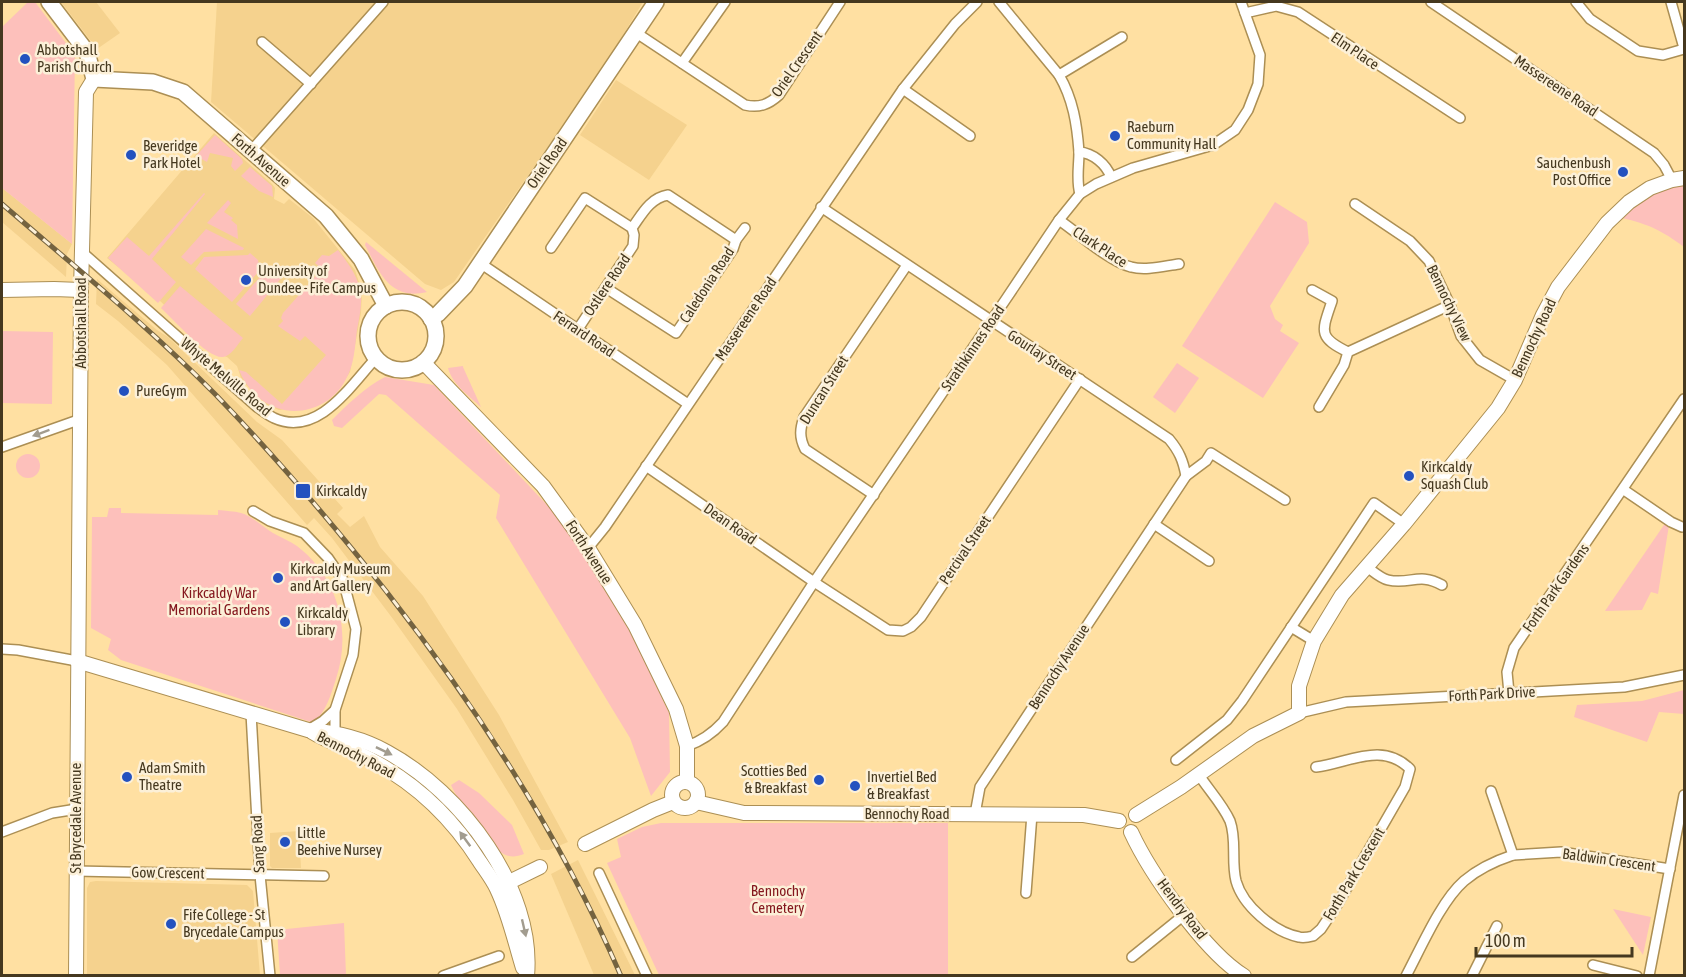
<svg xmlns="http://www.w3.org/2000/svg" width="1686" height="977" font-family="'Asap Condensed',sans-serif">
<rect width="100%" height="100%" fill="#ffe0a2"/>
<g fill="#f5d28e">
<polygon points="61,2 96,2 120,33 97,49"/>
<polygon points="217,2 643,2 606,63 454,282 441,290 425,284 211,102"/>
<polygon points="616,80 687,125 649,180 580,135"/>
<polygon points="214,133 272,184 275,188 274,199 284,204 289,199 313,218 355,270 362,291 361,313 350,372 342,384 312,406 279,410 267,405 242,381 237,366 227,357 215,353 159,300 107,258"/>
<polygon points="2,188 72,244 67,254 66,277 2,222"/>
<polygon points="97,279 157,330 168,337 257,422 282,440 343,508 337,514 350,527 364,516 380,547 423,596 499,715 568,842 549,850 541,850 513,800 457,709 393,619 332,538 314,518 307,525 167,365 118,321 96,304"/>
<polygon points="299,831 301,868 272,868 270,866 270,833"/>
<polygon points="578,860 635,975 594,975 551,874"/>
<polygon points="96,881 247,885 253,891 260,975 87,975 87,888 90,882"/>
</g>
<g fill="#fdc0bb">
<polygon points="28,2 35,2 75,55 72,244 2,188 2,27"/>
<polygon points="215,135 242,159 243,163 235,171 231,166 233,158 210,153 207,162 196,156"/>
<polygon points="250,167 272,186 273,197 259,191 241,176"/>
<path d="M1684 184V247C1663 231 1648 224 1622 218 1636 199 1661 188 1684 184Z"/>
<polygon points="204,193 205,194 152,259 176,282 158,303 108,258 127,237 149,256"/>
<polygon points="228,200 231,203 224,212 233,218 231,220 237,225 238,239 207,223"/>
<polygon points="1275,202 1307,222 1309,243 1270,306 1275,319 1283,325 1280,331 1299,343 1263,398 1182,346"/>
<polygon points="206,229 244,248 243,250 204,252 191,265 181,257"/>
<path d="M366 242 427 292C390 301 379 272 365 245Z"/>
<path d="M338 250C348 263 358 276 361 294 362 306 359 319 357 330 355 346 354 366 346 379 333 405 303 417 277 408 259 402 246 387 239 370L246 372 282 404 326 355 305 336 300 341 278 326 283 321 281 318 283 313 322 269 315 263 322 255 329 256Z"/>
<polygon points="250,253 258,260 260,270 232,302 195,269 204,257 248,255"/>
<polygon points="279,265 287,271 250,316 236,304 269,267 274,269"/>
<path d="M180 286 243 338C238 344 231 356 223 357 208 359 172 318 161 308Z"/>
<polygon points="2,331 53,332 52,404 2,403"/>
<polygon points="1177,363 1199,378 1175,413 1153,397"/>
<path d="M463 366V367L481 407C469 396 452 384 448 368Z"/>
<path d="M385 377 434 385 563 522 627 623 669 713 670 772 651 796 630 738 496 518 500 495 386 395 379 394 342 428 334 426 332 420C348 404 364 388 385 377Z"/>
<circle cx="28" cy="466" r="12"/>
<path d="M109 508H121V513L218 515V510C226 511 234 511 241 513 252 516 263 527 273 533 280 537 290 541 297 546 338 577 352 631 336 679 330 697 327 709 314 723L121 660 108 650 111 639 91 628 92 517H107Z"/>
<polygon points="1666,522 1669,525 1658,594 1651,592 1642,610 1605,611"/>
<polygon points="1684,690 1684,714 1659,712 1647,742 1574,717 1577,705 1642,701"/>
<path d="M459 780 479 793 512 825 524 854C516 857 510 858 502 853 487 844 458 801 451 785Z"/>
<polygon points="661,823 948,823 948,975 659,975 607,863 621,857 617,839 642,827"/>
<polygon points="1613,909 1651,917 1643,955"/>
<polygon points="344,923 346,975 280,975 277,930"/>
</g>
<g fill="none" stroke-linecap="round" stroke-linejoin="round">
<g stroke="#ac8f54" stroke-width="12">
<g id="street">
<path d="M999 2 1059 75C1073 99 1077 124 1079 152 1079 166 1076 181 1080 194"/>
<polyline points="1431,2 1654,153 1664,165 1672,180"/>
<polyline points="1576,2 1590,19 1638,51 1663,55 1684,49"/>
<polyline points="1671,2 1684,48"/>
<polyline points="1245,13 1276,6 1298,12 1460,118"/>
<path d="M635 32 745 105C759 108 768 105 779 95L840 2"/>
<polyline points="262,42 311,84"/>
<polyline points="682,63 725,2"/>
<polyline points="1059,75 1122,37"/>
<polyline points="903,89 970,136"/>
<polyline points="251,151 383,2"/>
<path d="M1079 152C1093 153 1106 164 1111 177"/>
<polyline points="1355,204 1410,241 1429,261 1450,305 1461,336 1480,360 1515,380"/>
<path d="M821 207 1169 439C1179 451 1183 460 1186 476"/>
<path d="M1059 220C1078 233 1110 262 1131 267 1146 271 1164 266 1179 264"/>
<polyline points="551,248 585,198 632,228"/>
<path d="M82 252 257 407C263 411 268 415 274 418 318 438 351 385 376 358"/>
<polyline points="480,263 688,404"/>
<polyline points="606,288 676,333 733,249 736,240 745,228"/>
<path d="M1312 290 1332 301C1322 331 1317 337 1348 352"/>
<path d="M578 329 633 246 634 235 632 228C642 214 650 198 668 195L736 240"/>
<polyline points="1319,407 1344,365 1348,352 1450,305"/>
<polyline points="2,447 81,419"/>
<polyline points="646,466 814,582 888,630 903,631 911,627 921,617 1080,379"/>
<polyline points="1624,490 1671,522 1682,527"/>
<path d="M874 495 805 449C799 437 800 429 804 417L907 265"/>
<polyline points="253,511 270,521 304,533 328,558 343,580 356,629 353,655 335,710 335,732"/>
<polyline points="1154,524 1209,561"/>
<polyline points="588,548 605,527 903,89 955,24 977,2"/>
<path d="M1367 567C1374 572 1380 578 1388 580 1410 585 1419 572 1442 585"/>
<polyline points="1291,627 1314,641"/>
<polyline points="2,649 18,650 77,661"/>
<polyline points="1509,693 1507,672 1514,648 1684,399"/>
<polyline points="251,713 260,875 270,976"/>
<polyline points="1299,713 1346,702 1624,687 1684,675"/>
<polyline points="308,730 323,721 335,710"/>
<path d="M687 746C702 741 712 734 723 722L814 582 1006 299 1059 220 1080 194 1096 184 1133 168 1213 145 1235 130 1248 110 1258 84 1260 55 1241 2"/>
<polyline points="1176,760 1227,720 1242,701 1374,503 1404,524"/>
<path d="M1199 775C1208 789 1223 805 1230 821 1237 840 1231 861 1236 881 1243 906 1274 932 1299 937 1303 938 1309 937 1313 936L1321 929 1337 905 1405 787 1410 769C1382 741 1349 763 1316 767"/>
<polyline points="1491,791 1513,855"/>
<polyline points="975,814 980,787 1186,476 1206,461 1211,453 1285,500"/>
<polyline points="2,832 52,813 77,809"/>
<polyline points="76,871 324,876"/>
<polyline points="599,873 647,976"/>
<polyline points="1026,893 1032,814"/>
<polyline points="1132,957 1184,915"/>
<polyline points="1593,965 1637,976"/>
<polyline points="443,976 499,956"/>
<path d="M1406 976C1421 948 1441 901 1464 881 1478 869 1495 861 1513 855L1561 852 1670 869"/>
<polyline points="1472,976 1497,926"/>
<polyline points="1649,976 1684,795"/>
</g>
</g>
<g stroke="#ac8f54" stroke-width="16">
<g id="secondary">
<polyline points="2,290 54,289 81,290"/>
<polyline points="423,362 543,486 588,548 635,625 676,709 687,746 687,782"/>
<path d="M77 661 308 730C336 732 362 738 387 752 461 792 535 889 527 976"/>
<path d="M312 732C332 744 355 750 375 762 419 786 453 819 480 862 486 871 493 880 497 889 509 914 515 942 523 968"/>
<circle cx="685" cy="795" r="13"/>
<polyline points="696,802 744,813 1084,815 1119,821"/>
<polyline points="1136,815 1181,787 1253,736 1299,713 1299,686 1314,641 1342,595 1404,524 1498,408 1515,380 1543,315 1558,287 1607,223 1629,202 1650,188 1672,180 1684,178"/>
<path d="M1131 832C1150 873 1205 952 1244 976"/>
<polyline points="585,844 653,810 673,802"/>
<polyline points="501,886 540,867"/>
<polyline points="76,976 81,290 86,92 94,79"/>
</g>
</g>
<g stroke="#ac8f54" stroke-width="18">
<g id="primary">
<polyline points="49,2 87,52 94,79 153,82 183,92 326,216 361,259 386,306"/>
<circle cx="402" cy="336" r="34"/>
<polyline points="431,319 438,314 465,286 656,2"/>
</g>
</g>
<use href="#street" stroke="#fff" stroke-width="9"/>
<use href="#secondary" stroke="#fff" stroke-width="14"/>
<use href="#primary" stroke="#fff" stroke-width="15"/>
<g stroke="#746340" stroke-width="5">
<path id="rail" d="M2 204C74 266 148 326 215 394 276 457 332 523 386 591 479 710 561 837 621 976"/>
</g>
<use href="#rail" stroke="#fcf0d8" stroke-width="3" stroke-dasharray="9" stroke-linecap="butt"/>
</g>
<defs><path id="oneway-solid" d="M-6-.8H1V-3.2L6.5 0L1 3.2V.8H-6Z" transform="scale(1.5)"/></defs>
<g fill="#a29c8f">
<use href="#oneway-solid" transform="translate(41 433) rotate(160)"/>
<use href="#oneway-solid" transform="translate(384 751) rotate(26)"/>
<use href="#oneway-solid" transform="translate(465 839) rotate(-126)"/>
<use href="#oneway-solid" transform="translate(524 928) rotate(77)"/>
</g>
<g fill="#2351bf" stroke="#fcf0d8" stroke-width="2">
<circle cx="25" cy="59" r="6"/>
<circle cx="1115" cy="136" r="6"/>
<circle cx="131" cy="155" r="6"/>
<circle cx="1623" cy="172" r="6"/>
<circle cx="246" cy="280" r="6"/>
<circle cx="124" cy="391" r="6"/>
<circle cx="1409" cy="476" r="6"/>
<rect x="295" y="483" width="16" height="16" rx="3"/>
<circle cx="278" cy="578" r="6"/>
<circle cx="285" cy="622" r="6"/>
<circle cx="127" cy="777" r="6"/>
<circle cx="819" cy="780" r="6"/>
<circle cx="855" cy="786" r="6"/>
<circle cx="285" cy="842" r="6"/>
<circle cx="171" cy="924" r="6"/>
</g>
<g text-anchor="middle" stroke-width="5" stroke-linejoin="round" paint-order="stroke">
<g font-size="15" fill="#45381f" stroke="#fcf0d8" text-anchor="start">
<text x="37" y="55">Abbotshall<tspan x="37" dy="17">Parish Church</tspan></text>
<text x="1127" y="132">Raeburn<tspan x="1127" dy="17">Community Hall</tspan></text>
<text x="143" y="151">Beveridge<tspan x="143" dy="17">Park Hotel</tspan></text>
<text x="1611" y="168" text-anchor="end">Sauchenbush<tspan x="1611" dy="17">Post Office</tspan></text>
<text x="258" y="276">University of<tspan x="258" dy="17">Dundee - Fife Campus</tspan></text>
<text x="136" y="396">PureGym</text>
<text x="1421" y="472">Kirkcaldy<tspan x="1421" dy="17">Squash Club</tspan></text>
<text x="316" y="496">Kirkcaldy</text>
<text x="290" y="574">Kirkcaldy Museum<tspan x="290" dy="17">and Art Gallery</tspan></text>
<text x="297" y="618">Kirkcaldy<tspan x="297" dy="17">Library</tspan></text>
<text x="139" y="773">Adam Smith<tspan x="139" dy="17">Theatre</tspan></text>
<text x="807" y="776" text-anchor="end">Scotties Bed<tspan x="807" dy="17">&amp; Breakfast</tspan></text>
<text x="867" y="782">Invertiel Bed<tspan x="867" dy="17">&amp; Breakfast</tspan></text>
<text x="297" y="838">Little<tspan x="297" dy="17">Beehive Nursey</tspan></text>
<text x="183" y="920">Fife College - St<tspan x="183" dy="17">Brycedale Campus</tspan></text>
</g>
<g font-size="15" fill="#45381f" stroke="#fcf0d8">
<text transform="translate(1355 51) rotate(34)" y="5">Elm Place</text>
<text transform="translate(797 64) rotate(-55)" y="5">Oriel Crescent</text>
<text transform="translate(1556 86) rotate(34)" y="5">Massereene Road</text>
<text transform="translate(261 160) rotate(41)" y="5">Forth Avenue</text>
<text transform="translate(547 163) rotate(-55)" y="5">Oriel Road</text>
<text transform="translate(1100 247) rotate(33)" y="5">Clark Place</text>
<text transform="translate(607 285) rotate(-56)" y="5">Ostlere Road</text>
<text transform="translate(707 285) rotate(-57)" y="5">Caledonia Road</text>
<text transform="translate(1449 303) rotate(64)" y="5">Bennochy View</text>
<text transform="translate(746 319) rotate(-56)" y="5">Massereene Road</text>
<text transform="translate(81 323) rotate(-90)" y="5">Abbotshall Road</text>
<text transform="translate(584 334) rotate(34)" y="5">Ferrard Road</text>
<text transform="translate(1534 338) rotate(-65)" y="5">Bennochy Road</text>
<text transform="translate(973 348) rotate(-56)" y="5">Strathkinnes Road</text>
<text transform="translate(1042 355) rotate(33)" y="5">Gourlay Street</text>
<text transform="translate(226 377) rotate(40)" y="5">Whyte Melville Road</text>
<text transform="translate(824 390) rotate(-58)" y="5">Duncan Street</text>
<text transform="translate(730 524) rotate(35)" y="5">Dean Road</text>
<text transform="translate(965 550) rotate(-56)" y="5">Percival Street</text>
<text transform="translate(589 552) rotate(57)" y="5">Forth Avenue</text>
<text transform="translate(1556 588) rotate(-55)" y="5">Forth Park Gardens</text>
<text transform="translate(1059 667) rotate(-57)" y="5">Bennochy Avenue</text>
<text transform="translate(1492 694) rotate(-3)" y="5">Forth Park Drive</text>
<text transform="translate(356 755) rotate(27)" y="5">Bennochy Road</text>
<text x="907" y="819">Bennochy Road</text>
<text transform="translate(76 818) rotate(-90)" y="5">St Brycedale Avenue</text>
<text transform="translate(258 844) rotate(-93)" y="5">Sang Road</text>
<text transform="translate(1609 860) rotate(8)" y="5">Baldwin Crescent</text>
<text transform="translate(168 873) rotate(1)" y="5">Gow Crescent</text>
<text transform="translate(1354 874) rotate(-59)" y="5">Forth Park Crescent</text>
<text transform="translate(1182 909) rotate(53)" y="5">Hendry Road</text>
</g>
<g font-size="15" fill="#84161d" stroke="#fcf0d8">
<text x="219" y="598">Kirkcaldy War<tspan x="219" dy="17">Memorial Gardens</tspan></text>
<text x="778" y="896">Bennochy<tspan x="778" dy="17">Cemetery</tspan></text>
</g>
</g>
<rect width="1686" height="977" fill="none" stroke="#45381f" stroke-width="6"/>
<path d="M1476 947v9h156v-9" fill="none" stroke="#45381f" stroke-width="3"/>
<text x="1485" y="947" font-size="18" fill="#45381f" stroke="#fcf0d8" stroke-width="4.5" paint-order="stroke">100 m</text>
</svg>
